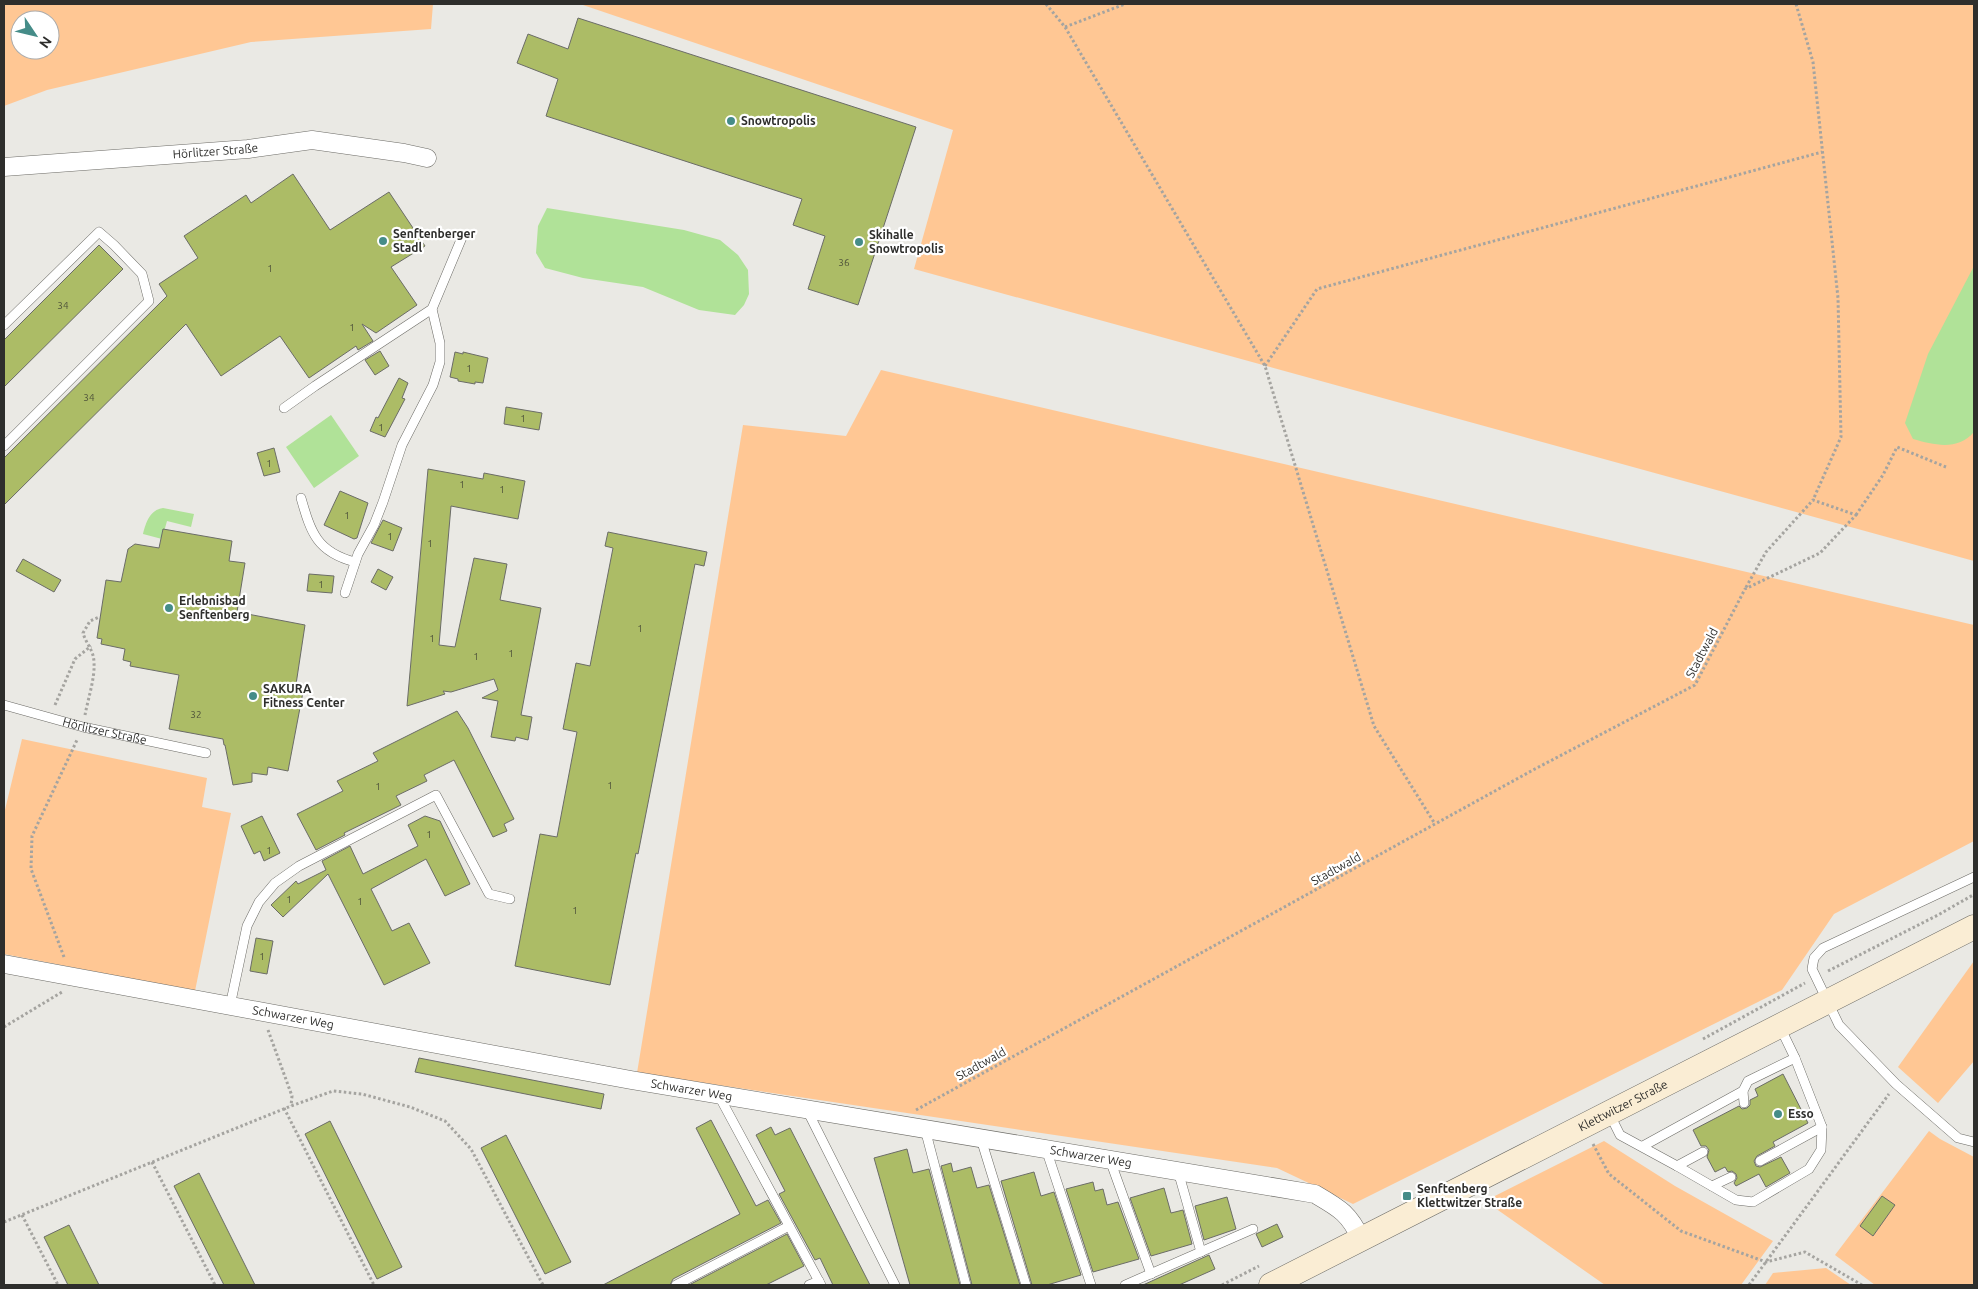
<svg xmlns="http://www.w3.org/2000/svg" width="1978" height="1289" font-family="Ubuntu,sans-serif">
<rect width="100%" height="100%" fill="#eae9e4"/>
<g fill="#ffc794" fill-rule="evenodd">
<path d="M4 4H433L431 29 251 42 47 90 4 106ZM20 20H50V50H20Z"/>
<polygon points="580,4 1974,4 1974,561 914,269 953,130"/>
<polygon points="881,370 1974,625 1974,841 1834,914 1782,990 1353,1204 1277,1168 637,1073 743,425 846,436"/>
<polygon points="22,739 207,778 202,807 231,813 195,991 4,954 4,814"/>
<polygon points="1974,961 1974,1061 1938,1103 1898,1067"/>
<polygon points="1929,1131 1940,1139 1974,1157 1974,1285 1875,1285 1835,1255"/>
<polygon points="1604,1141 1675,1186 1773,1241 1741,1285 1605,1285 1485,1201"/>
<polygon points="1826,1268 1851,1285 1765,1285 1773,1273"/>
</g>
<g fill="#b0e298">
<polygon points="547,208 684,230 720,240 738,255 748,270 749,294 744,305 735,315 699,310 643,287 583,278 545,268 536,253 538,226"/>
<path d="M1974 266V432C1958 451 1934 445 1913 439L1905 423 1928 354Z"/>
<polygon points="331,415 359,456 314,488 286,447"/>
<path d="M163 508 194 514 191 527 167 521 162 539 143 534C146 522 150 510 163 508Z"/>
</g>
<g fill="#acbc66" stroke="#6b6c67">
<polygon points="578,18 916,127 858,305 808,289 825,236 793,225 802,199 546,116 558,79 517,63 528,34 568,49"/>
<polygon points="293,174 330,230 389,192 425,246 391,267 417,305 376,333 362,324 373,341 358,350 356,346 309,378 280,336 221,376 186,324 4,505 4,458 167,296 159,284 198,258 184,236 246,195 251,203"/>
<polygon points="99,245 123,269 4,387 4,340"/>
<polygon points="380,351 389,366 375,375 365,360"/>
<polygon points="455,352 463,354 463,352 488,358 483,383 475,382 475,384 458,381 458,379 450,377"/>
<polygon points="399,378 408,383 402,398 405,399 385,437 370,431 376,417 378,418"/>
<polygon points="506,407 542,413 539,430 504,424"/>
<polygon points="274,448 280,472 264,476 257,453"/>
<polygon points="428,469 483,479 484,473 525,481 518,519 451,506 439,645 455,647 474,558 507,564 500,600 541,608 521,715 532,717 528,740 516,737 515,741 491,737 498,701 482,698 498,690 494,679 451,692 443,691 445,694 407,706"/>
<polygon points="340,491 368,503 357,538 354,539 324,525"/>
<polygon points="383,520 402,528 393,551 371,543"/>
<polygon points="163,529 232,541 229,561 245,563 237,612 305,625 295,691 303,692 288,771 268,767 267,775 252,773 252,782 233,785 225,745 224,745 223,739 169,729 179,675 130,666 131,662 123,660 125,649 101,644 102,639 97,638 106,580 121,582 128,549 135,544 159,548"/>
<polygon points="608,532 707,552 704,566 695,564 638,854 636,853 610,985 515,966 540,834 557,837 577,732 563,729 576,663 590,666 613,548 605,546"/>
<polygon points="23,559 61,580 54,592 16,571"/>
<polygon points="378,569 393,577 386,590 371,582"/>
<polygon points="309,574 334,576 332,593 307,591"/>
<polygon points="457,711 468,728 514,819 504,824 507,831 493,837 454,760 424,775 427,781 396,796 401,805 344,833 345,835 316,850 297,814 343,791 337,781 378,761 373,753"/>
<polygon points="262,816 280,853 264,861 260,851 254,854 241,826"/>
<polygon points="425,816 440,821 470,884 445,896 426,859 371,889 392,931 409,923 430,963 384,985 328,874 283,917 271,905 296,881 298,884 326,870 322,861 350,846 363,874 418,846 408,825"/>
<polygon points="256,938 273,941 267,974 250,971"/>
<polygon points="419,1058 604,1094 601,1109 415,1072"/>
<polygon points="1783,1074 1808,1123 1773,1142 1775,1146 1757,1156 1754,1161 1756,1166 1760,1167 1781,1157 1790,1173 1766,1187 1759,1174 1736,1186 1734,1183 1737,1178 1736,1174 1732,1171 1728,1172 1725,1167 1715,1172 1707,1157 1709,1150 1706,1146 1701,1146 1693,1130 1739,1106 1742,1109 1747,1108 1750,1105 1750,1100 1758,1096 1755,1089"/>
<polygon points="711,1120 756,1206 768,1200 781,1223 673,1279 670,1285 603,1285 740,1214 696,1128"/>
<polygon points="330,1121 402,1267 377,1279 305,1134"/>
<polygon points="771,1127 775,1135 790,1128 870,1285 833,1285 820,1258 815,1260 779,1194 785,1191 756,1135"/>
<polygon points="506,1135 571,1262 545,1274 481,1148"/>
<polygon points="907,1149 913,1173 929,1169 960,1285 910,1285 874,1158"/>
<polygon points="951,1163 953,1172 971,1167 977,1188 989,1185 1020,1285 972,1285 941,1166"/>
<polygon points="1034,1172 1041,1196 1054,1192 1081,1275 1047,1285 1032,1285 1001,1181"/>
<polygon points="199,1173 255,1285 224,1285 174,1186"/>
<polygon points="1093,1182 1095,1191 1103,1189 1107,1205 1118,1202 1139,1259 1093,1272 1066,1189"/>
<polygon points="1164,1188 1171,1213 1183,1210 1192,1244 1151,1256 1130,1198"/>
<polygon points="1882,1196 1895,1205 1873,1236 1860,1226"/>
<polygon points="1227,1197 1236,1229 1204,1240 1195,1206"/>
<polygon points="1277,1224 1283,1237 1262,1247 1256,1234"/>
<polygon points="69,1225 99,1285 68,1285 44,1237"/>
<polygon points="787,1234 804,1266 766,1285 689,1285"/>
<polygon points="1209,1255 1215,1269 1179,1285 1143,1285"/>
</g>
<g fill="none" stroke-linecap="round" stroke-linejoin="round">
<g stroke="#6c6b66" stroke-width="10">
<g id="service">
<polyline points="4,325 99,232 114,245 142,274 149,301 4,446"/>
<polyline points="284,408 315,386 432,309"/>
<path d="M301 498C311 533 317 552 355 562"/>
<polyline points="345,593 358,554 374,525 383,502 402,445 433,385 440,362 440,343 432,309 463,235"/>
<path id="s1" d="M4 705 83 727 206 753"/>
<polyline points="1974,877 1823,948 1814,958 1812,969 1839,1025 1896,1084 1958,1138 1974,1142"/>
<polyline points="230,1006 247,926 259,902 275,883 299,866 436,795 489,894 510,899"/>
<polyline points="718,1094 821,1285"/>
<polyline points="1744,1103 1743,1091 1748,1081 1795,1058 1780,1027"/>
<polyline points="807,1110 895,1285"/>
<polyline points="1609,1113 1620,1135 1677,1166 1703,1152"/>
<polyline points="925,1129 966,1285"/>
<polyline points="981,1139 1026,1285"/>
<polyline points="1643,1146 1743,1091"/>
<polyline points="1046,1149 1091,1285"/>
<polyline points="1110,1160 1151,1274"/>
<polyline points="1760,1161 1822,1127"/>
<polyline points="1677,1166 1736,1200 1753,1202 1809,1169 1821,1150 1822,1127 1795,1058"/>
<polyline points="1178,1171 1201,1252"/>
<polyline points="1712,1186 1731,1177"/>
<polyline points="676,1285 789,1226"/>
<polyline points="809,1285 819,1281"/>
<polyline points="1125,1285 1253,1229"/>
</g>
</g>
<g stroke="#6c6b66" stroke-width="19">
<g id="minor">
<path id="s2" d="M4 167 248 149 312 140 404 153 427 158"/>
<path id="s3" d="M4 964 631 1080 1315 1194C1339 1208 1349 1213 1361 1239"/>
</g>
</g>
<g stroke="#6c6b66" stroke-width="25">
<g id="secondary">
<path id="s4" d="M1271 1285 1974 927"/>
</g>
</g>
<g stroke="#a5a4a0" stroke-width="3" stroke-dasharray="2.5 2.5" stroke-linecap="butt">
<polyline points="1046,4 1065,27 1265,366 1374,726 1435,824"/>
<polyline points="1796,4 1813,62 1838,298 1841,437 1813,500"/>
<polyline points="1065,27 1125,4"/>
<polyline points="1265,366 1317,289 1822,152"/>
<polyline points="1856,515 1883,475 1897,447 1946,467"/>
<polyline points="55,705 75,659 91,646"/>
<path d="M85 715C88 699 95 678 94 663 94 650 86 644 83 633L90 621 99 617"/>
<polyline points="64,957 31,869 32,836 77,740"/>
<polyline points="1828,971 1938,915 1973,895"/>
<polyline points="4,1027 62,992"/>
<polyline points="268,1030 292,1096 291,1106"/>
<polyline points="1703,1039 1805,983"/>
<polyline points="284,1108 374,1285"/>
<polyline points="916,1110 1533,770 1695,685 1745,589 1820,553 1856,515 1813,500 1766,552 1745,589"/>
<polyline points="1593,1144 1609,1174 1681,1231 1766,1262 1805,1252 1862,1285"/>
<polyline points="152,1162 215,1285"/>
<polyline points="22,1215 58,1285"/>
<polyline points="4,1222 291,1106 333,1091 362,1094 410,1107 445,1121 471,1149 543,1285"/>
<polyline points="1222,1285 1259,1266"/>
<polyline points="1749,1285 1889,1094"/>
</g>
<use href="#service" stroke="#fff" stroke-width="9"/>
<use href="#minor" stroke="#fff" stroke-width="18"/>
<use href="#secondary" stroke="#faedd4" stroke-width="24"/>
</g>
<g fill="#458c88" stroke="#fff" stroke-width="2">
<circle cx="731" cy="121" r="5"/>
<circle cx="383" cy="241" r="5"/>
<circle cx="859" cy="242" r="5"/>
<circle cx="169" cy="608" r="5"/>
<circle cx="253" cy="696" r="5"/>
<circle cx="1778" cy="1114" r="5"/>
<rect x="1402" y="1191" width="10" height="10" rx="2.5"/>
</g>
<g text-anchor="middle" stroke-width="4.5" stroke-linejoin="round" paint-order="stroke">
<g font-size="10" fill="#4e523a">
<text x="844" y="266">36</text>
<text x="270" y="272">1</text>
<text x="63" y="309">34</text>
<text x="352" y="331">1</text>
<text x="469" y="372">1</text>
<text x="89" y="401">34</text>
<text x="523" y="422">1</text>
<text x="381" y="431">1</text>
<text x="269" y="467">1</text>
<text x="462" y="488">1</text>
<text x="502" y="493">1</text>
<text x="347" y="519">1</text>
<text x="390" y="540">1</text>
<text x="430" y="547">1</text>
<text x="321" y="588">1</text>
<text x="640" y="632">1</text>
<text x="432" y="642">1</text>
<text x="511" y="657">1</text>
<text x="476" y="660">1</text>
<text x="196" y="718">32</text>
<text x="610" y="789">1</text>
<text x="378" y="790">1</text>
<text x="429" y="838">1</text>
<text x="269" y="854">1</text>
<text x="289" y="903">1</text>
<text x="360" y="905">1</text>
<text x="575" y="914">1</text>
<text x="262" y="960">1</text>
</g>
<g font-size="12" font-weight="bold" fill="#2e2e2c" stroke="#fff" text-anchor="start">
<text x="741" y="125">Snowtropolis</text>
<text x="393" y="238">Senftenberger<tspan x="393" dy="14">Stadl</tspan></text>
<text x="869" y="239">Skihalle<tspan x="869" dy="14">Snowtropolis</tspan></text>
<text x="179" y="605">Erlebnisbad<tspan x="179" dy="14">Senftenberg</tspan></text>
<text x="263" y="693">SAKURA<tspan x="263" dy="14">Fitness Center</tspan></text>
<text x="1788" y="1118">Esso</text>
<text x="1417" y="1193">Senftenberg<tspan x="1417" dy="14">Klettwitzer Straße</tspan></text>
</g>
<g font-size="12" fill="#2e2e2c" stroke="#fff">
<text dy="4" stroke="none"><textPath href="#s2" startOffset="212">Hörlitzer Straße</textPath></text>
<text transform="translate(1702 653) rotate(-62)" y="4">Stadtwald</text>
<text dy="4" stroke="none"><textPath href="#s1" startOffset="104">Hörlitzer Straße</textPath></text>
<text transform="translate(1336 869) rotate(-29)" y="4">Stadtwald</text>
<text dy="4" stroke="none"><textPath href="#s3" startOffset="294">Schwarzer Weg</textPath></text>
<text transform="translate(981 1064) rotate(-29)" y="4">Stadtwald</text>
<text dy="4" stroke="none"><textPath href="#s3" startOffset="699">Schwarzer Weg</textPath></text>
<text dy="4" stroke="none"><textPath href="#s4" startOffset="395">Klettwitzer Straße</textPath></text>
<text dy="4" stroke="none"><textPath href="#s3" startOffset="1104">Schwarzer Weg</textPath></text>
</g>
</g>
<rect width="1978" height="1289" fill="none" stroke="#2e2e2c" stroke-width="10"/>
<g transform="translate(35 35) rotate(125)"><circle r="24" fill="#ffffff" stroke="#ababab"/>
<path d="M0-4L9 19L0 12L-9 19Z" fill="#458c88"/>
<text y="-8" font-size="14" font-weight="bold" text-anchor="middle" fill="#2e2e2c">N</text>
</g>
</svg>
